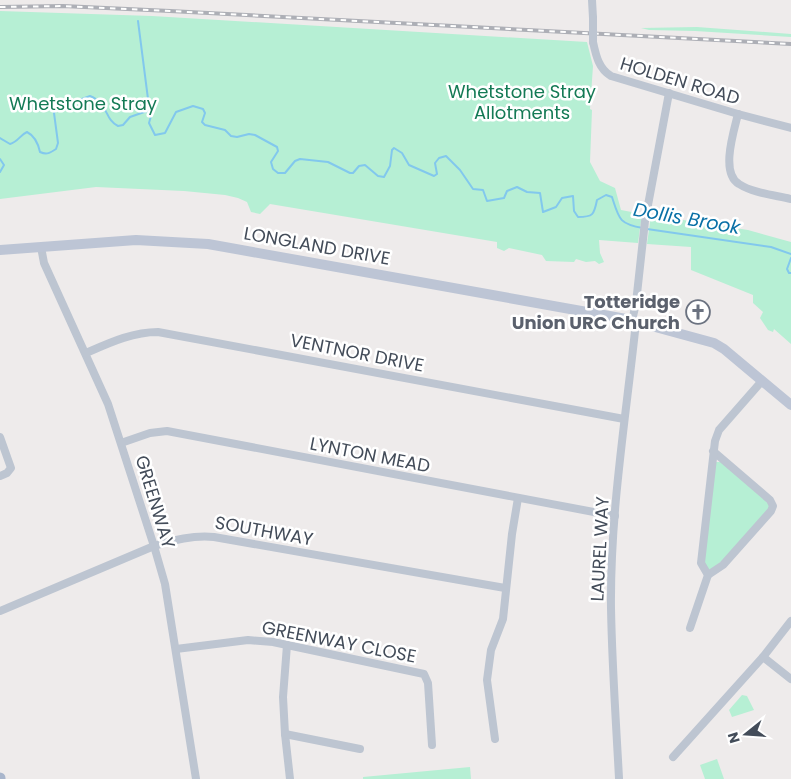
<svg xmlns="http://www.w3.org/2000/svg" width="791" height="779" font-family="Poppins,sans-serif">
<rect width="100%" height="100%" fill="#eeebeb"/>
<g fill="#b6efd4">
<polygon points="0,11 152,16 587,42 593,66 590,109 592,110 590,162 600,181 615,188 621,210 642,214 638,243 599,240 600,253 604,262 599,264 595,261 586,262 576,259 574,262 546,261 542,255 509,248 504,251 497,248 497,242 270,204 260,214 251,212 247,202 238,198 225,195 184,191 96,187 0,199"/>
<polygon points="697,27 791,34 791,37 695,31 649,30 641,28"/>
<polygon points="651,215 748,230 791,242 791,344 774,329 773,332 768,330 760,318 763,312 753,303 753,295 691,270 691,247 647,244"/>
<polygon points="716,462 721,462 767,501 770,505 769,510 729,555 710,571 705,566 703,560"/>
<polygon points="742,695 747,696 754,710 732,717 729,710"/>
<polygon points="717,759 724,779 705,779 700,765"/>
<polygon points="470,767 471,779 363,779 363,777"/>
</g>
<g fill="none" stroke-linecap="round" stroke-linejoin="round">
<g stroke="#82c8ed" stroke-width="2">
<polyline points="138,21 148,99"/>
<path d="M0 138 10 144C18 142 20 135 27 132 35 136 38 143 40 152 47 155 50 153 56 149L58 143 54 113 58 108 90 96C109 104 104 119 118 126L123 125 130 117 150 110 151 116 149 123 155 135 165 133 176 112 193 106 203 109 205 113 202 122 205 125 225 130 231 136 237 137 249 134 255 135 277 147 278 151 271 162 273 169 278 173H285L295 161 300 159 328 162 350 173H353L359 166 365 165 378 176 384 177 390 166 392 150 394 148 402 153 409 165 434 176 437 174 435 163 439 158 446 156 460 170 473 189 483 190 487 201 504 198 507 191 517 187 527 192 540 193 543 212 556 207 562 198 573 196 574 211 578 217C593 217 594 215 597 200L606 195 612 197C619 219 619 224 643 228"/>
<polyline points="0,159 4,165 0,172"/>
<polyline points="647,229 771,247 791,254"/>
<polyline points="791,258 787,269 789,273 791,273"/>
</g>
<g stroke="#bdc5d1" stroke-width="8">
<polyline points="592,0 593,18"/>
<path d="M593 42C596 56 599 69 611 76L738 114 791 128"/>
<path d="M738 114C734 131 720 173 739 184 753 193 774 195 791 199"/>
<polyline points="41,247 44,263 108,404 154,546 165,584 196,779"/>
<polyline points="632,321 636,303 645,221 669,93"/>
<path d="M86 353C109 343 132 332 158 332L624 419"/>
<polyline points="0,437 11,468 7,473 0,476"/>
<polyline points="121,443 150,433 167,431 615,516"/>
<polyline points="708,575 723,565 771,511 773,506 770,500 713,451"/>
<path d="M0 611 154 546C174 540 193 535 214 537L505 588"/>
<polyline points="690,628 708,575 701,563 715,441 719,430 762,381"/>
<polyline points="287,645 283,697 285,734 290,779"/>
<polyline points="176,649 248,640 273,642 424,674 428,683 432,745"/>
<polyline points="763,657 791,679"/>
<polyline points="285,734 360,749"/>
<polyline points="495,739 487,680 491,650 503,619 512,534 518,498"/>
<polyline points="673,757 763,657 791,621"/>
<path d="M619 778C616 722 612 665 611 608 610 512 626 417 636 322"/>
</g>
<polyline stroke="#bdc5d5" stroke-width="10" points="0,250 136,240 208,244 626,319 714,343 724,349 791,405"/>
<polyline stroke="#a9b6cc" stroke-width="11" points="0,778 0,779"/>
<g stroke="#adafb6" stroke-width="4">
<polyline id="rail" points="0,7 63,6 170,11 791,44"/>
</g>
<use href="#rail" stroke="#fff" stroke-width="2" stroke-dasharray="5.5" stroke-linecap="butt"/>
<polyline stroke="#bdc5d1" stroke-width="8" points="593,18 593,42"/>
</g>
<defs>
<g id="church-ring" transform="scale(1.25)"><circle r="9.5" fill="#fff" stroke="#6b7280" stroke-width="1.5"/><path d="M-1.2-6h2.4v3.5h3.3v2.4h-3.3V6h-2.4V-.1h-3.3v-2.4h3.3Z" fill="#6b7280"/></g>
</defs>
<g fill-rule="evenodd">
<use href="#church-ring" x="698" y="312"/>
</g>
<g text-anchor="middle" stroke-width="5" stroke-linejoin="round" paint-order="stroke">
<g font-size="18" fill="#434c59" stroke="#fff">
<text transform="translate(680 81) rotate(17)" y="6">HOLDEN ROAD</text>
<text transform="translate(317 246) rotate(10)" y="6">LONGLAND DRIVE</text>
<text transform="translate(357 353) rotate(11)" y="6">VENTNOR DRIVE</text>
<text transform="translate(370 455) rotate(11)" y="6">LYNTON MEAD</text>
<text transform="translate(155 502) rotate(73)" y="6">GREENWAY</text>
<text transform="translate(264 531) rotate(10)" y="6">SOUTHWAY</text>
<text transform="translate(600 549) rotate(-87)" y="6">LAUREL WAY</text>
<text transform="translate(339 642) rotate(11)" y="6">GREENWAY CLOSE</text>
</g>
<g font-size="18" fill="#147a55" stroke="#fff">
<text x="522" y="98">Whetstone Stray<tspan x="522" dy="21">Allotments</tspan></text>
<text x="83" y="110">Whetstone Stray</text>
</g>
<g font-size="18" font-weight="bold" fill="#5b616d" stroke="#fff" text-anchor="end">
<text x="680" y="308">Totteridge<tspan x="680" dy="21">Union URC Church</tspan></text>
</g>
<g font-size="19" font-style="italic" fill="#0970a6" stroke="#fff">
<text transform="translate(687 218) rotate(10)" y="7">Dollis Brook</text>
</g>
</g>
<g transform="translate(746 734) rotate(253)" stroke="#ffffff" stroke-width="4" paint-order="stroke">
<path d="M0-4L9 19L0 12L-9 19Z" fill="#434c59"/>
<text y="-8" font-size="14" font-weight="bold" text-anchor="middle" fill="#434c59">N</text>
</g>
</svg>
